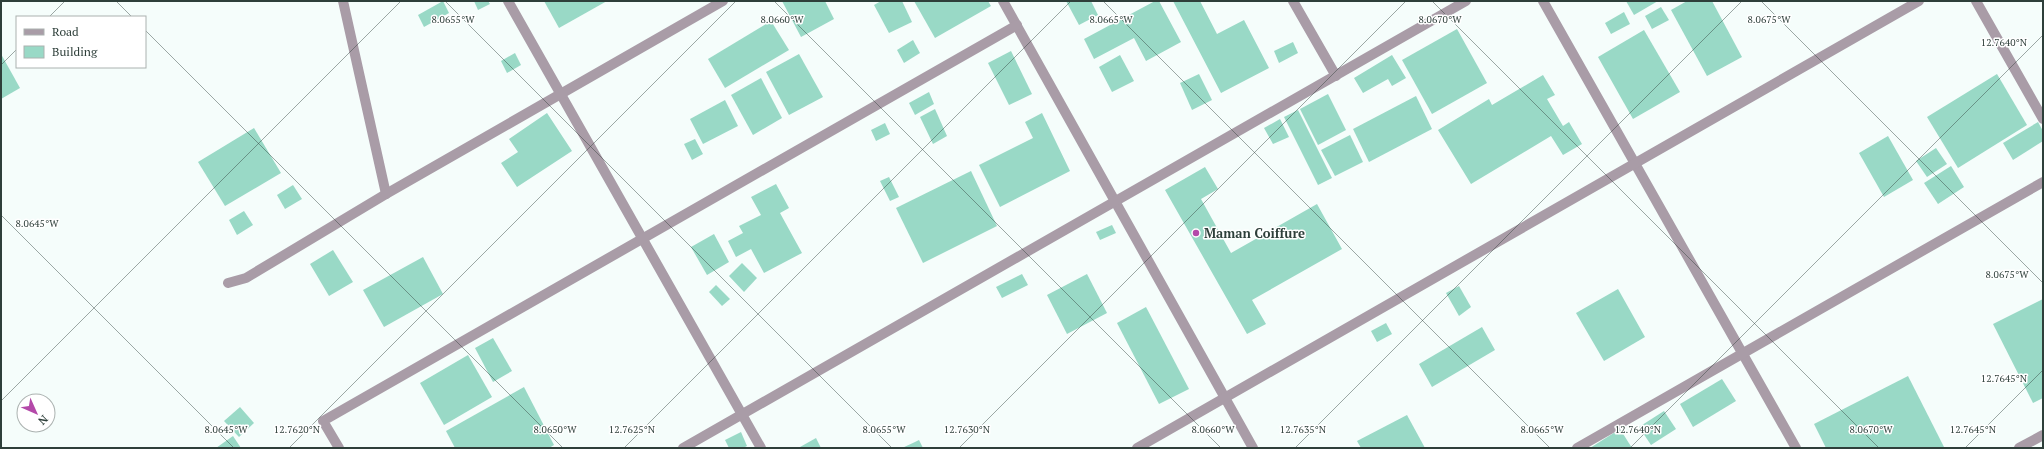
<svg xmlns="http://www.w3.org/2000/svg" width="2044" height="449" font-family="'PT Serif',serif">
<rect width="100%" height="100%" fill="#f5fdfb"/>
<g fill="#99d9c6">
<polygon points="443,1 449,13 424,27 418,15"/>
<polygon points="474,1 488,1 490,4 478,10"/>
<polygon points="544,1 607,1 559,28"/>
<polygon points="782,1 825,1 834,19 801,37"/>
<polygon points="881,1 902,1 912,22 889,33 874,5"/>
<polygon points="914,1 988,1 991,6 935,38"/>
<polygon points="1066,1 1091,1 1098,15 1079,25"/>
<polygon points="1155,1 1159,1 1181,42 1146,61 1134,38 1094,59 1084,39"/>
<polygon points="1173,1 1200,1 1217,34 1244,20 1269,68 1221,93"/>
<polygon points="1626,1 1658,1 1634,15"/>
<polygon points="1687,1 1712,1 1742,57 1707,76 1671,10"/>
<polygon points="1661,7 1669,20 1652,29 1645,16"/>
<polygon points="1624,12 1630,24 1611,34 1605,23"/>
<polygon points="771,21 789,50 725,88 708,59"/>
<polygon points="1457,29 1487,83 1432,114 1402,60"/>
<polygon points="1644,30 1680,92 1633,119 1598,57"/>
<polygon points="913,40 920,53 904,63 897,50"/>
<polygon points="1293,42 1298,53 1279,63 1274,51"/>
<polygon points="1011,51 1032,94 1009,105 988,63"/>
<polygon points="515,53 521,65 507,73 501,61"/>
<polygon points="1,54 20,88 1,99"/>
<polygon points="799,54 823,97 789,115 766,72"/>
<polygon points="1120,55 1134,81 1112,92 1099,67"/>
<polygon points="1392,55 1406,78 1392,86 1388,79 1363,93 1354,78"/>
<polygon points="1199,74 1212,100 1192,110 1180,83"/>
<polygon points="1997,74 2027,125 1958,168 1927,117"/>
<polygon points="1543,75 1555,95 1547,99 1563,126 1569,122 1582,144 1563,155 1551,136 1471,184 1438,130 1489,99 1492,105"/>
<polygon points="761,78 782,118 753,135 731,95"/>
<polygon points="929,92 934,104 915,115 909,103"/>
<polygon points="1328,94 1346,130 1318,145 1300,109"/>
<polygon points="1416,96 1432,129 1369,162 1353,129"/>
<polygon points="725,100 738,126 703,144 690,119"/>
<polygon points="935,109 947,136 933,144 920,117"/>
<polygon points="1298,110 1332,178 1318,185 1284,117"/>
<polygon points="547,113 572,151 517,187 501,163 518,152 509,139"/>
<polygon points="1042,113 1070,171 1000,207 979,165 1033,138 1025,122"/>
<polygon points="1280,119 1289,137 1273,144 1264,128"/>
<polygon points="2038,122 2043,131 2043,141 2013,160 2003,143"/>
<polygon points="885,123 890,134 876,141 871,130"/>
<polygon points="254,128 281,173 225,206 198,162"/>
<polygon points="1350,135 1363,162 1335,176 1321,150"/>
<polygon points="1888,136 1913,180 1884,197 1859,153"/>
<polygon points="695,139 703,154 692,160 684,144"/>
<polygon points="1936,148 1947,164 1927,177 1916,161"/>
<polygon points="1951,166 1964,187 1938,204 1924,183"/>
<polygon points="1205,167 1218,189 1201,199 1231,253 1317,204 1342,249 1252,300 1266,324 1247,334 1165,190"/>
<polygon points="971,171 997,226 923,263 896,208"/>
<polygon points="889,177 899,197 890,201 880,181"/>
<polygon points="776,184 789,208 780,213 802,253 764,273 751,249 736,257 728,241 743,233 739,226 761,215 751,197"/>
<polygon points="293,185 302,199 285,209 277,195"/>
<polygon points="244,211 253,225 237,235 229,220"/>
<polygon points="1112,225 1116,233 1100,240 1096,232"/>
<polygon points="714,234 729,262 707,275 691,247"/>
<polygon points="333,250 353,282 329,296 310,264"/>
<polygon points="423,257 443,294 384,327 363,290"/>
<polygon points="742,263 757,278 744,292 729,276"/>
<polygon points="1022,274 1028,285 1002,298 996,287"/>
<polygon points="1087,274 1107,313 1067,334 1047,295"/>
<polygon points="716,285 730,299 722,306 709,292"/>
<polygon points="1459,286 1471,307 1459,316 1446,293"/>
<polygon points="1618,289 1645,337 1604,361 1576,313"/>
<polygon points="2043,299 2043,398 2033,403 1993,324"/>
<polygon points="1146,307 1189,389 1159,404 1117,323"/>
<polygon points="1386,323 1392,334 1377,342 1371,331"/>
<polygon points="1482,327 1495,350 1432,387 1419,364"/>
<polygon points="493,338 512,371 493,382 475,348"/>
<polygon points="468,355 492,397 444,425 420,383"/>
<polygon points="1908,376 1944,447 1826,448 1814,424"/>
<polygon points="1722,379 1736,401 1693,427 1680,404"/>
<polygon points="524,387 554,445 549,448 455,448 446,431"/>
<polygon points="240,407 254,423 239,437 224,421"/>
<polygon points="1664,411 1676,429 1651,445 1639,427"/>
<polygon points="1407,415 1425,448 1361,448 1357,441"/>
<polygon points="1620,429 1632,448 1590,448"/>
<polygon points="741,432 747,446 743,448 729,448 725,440"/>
<polygon points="233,436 241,448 216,448"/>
<polygon points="816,438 821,448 801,448 800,447"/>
<polygon points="919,440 923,448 902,448 915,442"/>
</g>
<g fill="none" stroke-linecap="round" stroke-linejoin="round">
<g stroke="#a99ca7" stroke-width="10">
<polyline points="343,1 386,194"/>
<polyline points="508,1 761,448"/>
<polyline points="1003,1 1253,448"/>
<polyline points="1293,1 1336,76"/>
<polyline points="1543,1 1796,448"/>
<polyline points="1976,1 2043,119"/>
<polyline points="228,283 246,278 386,194 723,1"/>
<polyline points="339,448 323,421 1017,25"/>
<polyline points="683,448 1466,1"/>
<polyline points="1137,448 1919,1"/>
<polyline points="1577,448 2043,182"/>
<polyline points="2019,448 2043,435"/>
</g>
</g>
<path fill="none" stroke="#2e3f3a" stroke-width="1" stroke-opacity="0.45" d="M116 1 132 17M445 1 892 448M774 1 1221 448M1103 1 1550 448M1432 1 1879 448M1761 1 2043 283M49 17 65 1M145 30 563 448M1 65 17 49M1 215 234 448M1 401 401 1M289 448 736 1M624 448 1071 1M959 448 1406 1M1295 448 1742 1M1630 448 2043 35M1965 448 2043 370"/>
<circle fill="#b449a9" stroke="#fff" stroke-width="1.5" cx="1196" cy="233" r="4"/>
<g text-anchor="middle" stroke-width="3" stroke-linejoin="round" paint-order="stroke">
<g font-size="13" font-weight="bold" fill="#2e3f3a" stroke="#fff" text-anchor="start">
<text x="1204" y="238">Maman Coiffure</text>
</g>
</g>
<g font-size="10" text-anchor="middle" fill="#2e3f3a" stroke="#fff" stroke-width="3" stroke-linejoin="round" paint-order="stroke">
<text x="453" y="23">8.0655°W</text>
<text x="782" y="23">8.0660°W</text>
<text x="1111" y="23">8.0665°W</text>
<text x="1440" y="23">8.0670°W</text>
<text x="1769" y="23">8.0675°W</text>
<text x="2004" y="46">12.7640°N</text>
<text x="37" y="227">8.0645°W</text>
<text x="2007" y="278">8.0675°W</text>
<text x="2004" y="382">12.7645°N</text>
<text x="226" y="433">8.0645°W</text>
<text x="297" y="433">12.7620°N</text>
<text x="555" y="433">8.0650°W</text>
<text x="632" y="433">12.7625°N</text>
<text x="884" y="433">8.0655°W</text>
<text x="967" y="433">12.7630°N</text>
<text x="1213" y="433">8.0660°W</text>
<text x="1303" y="433">12.7635°N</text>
<text x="1542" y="433">8.0665°W</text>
<text x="1638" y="433">12.7640°N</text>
<text x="1871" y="433">8.0670°W</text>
<text x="1973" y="433">12.7645°N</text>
</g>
<rect width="2044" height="449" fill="none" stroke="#2e3f3a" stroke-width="4"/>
<rect x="16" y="16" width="130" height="52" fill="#ffffff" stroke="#abb2b0"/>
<rect x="24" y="29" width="20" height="6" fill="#a99ca7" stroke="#abb2b0"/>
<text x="52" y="36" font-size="12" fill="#2e3f3a">Road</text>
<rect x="24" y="46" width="20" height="12" fill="#99d9c6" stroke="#abb2b0"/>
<text x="52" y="56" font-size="12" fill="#2e3f3a">Building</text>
<g transform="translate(36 413) rotate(135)"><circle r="19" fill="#ffffff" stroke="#abb2b0"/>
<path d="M0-3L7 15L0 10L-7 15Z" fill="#b449a9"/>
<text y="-6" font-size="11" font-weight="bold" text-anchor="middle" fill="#2e3f3a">N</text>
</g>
</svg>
